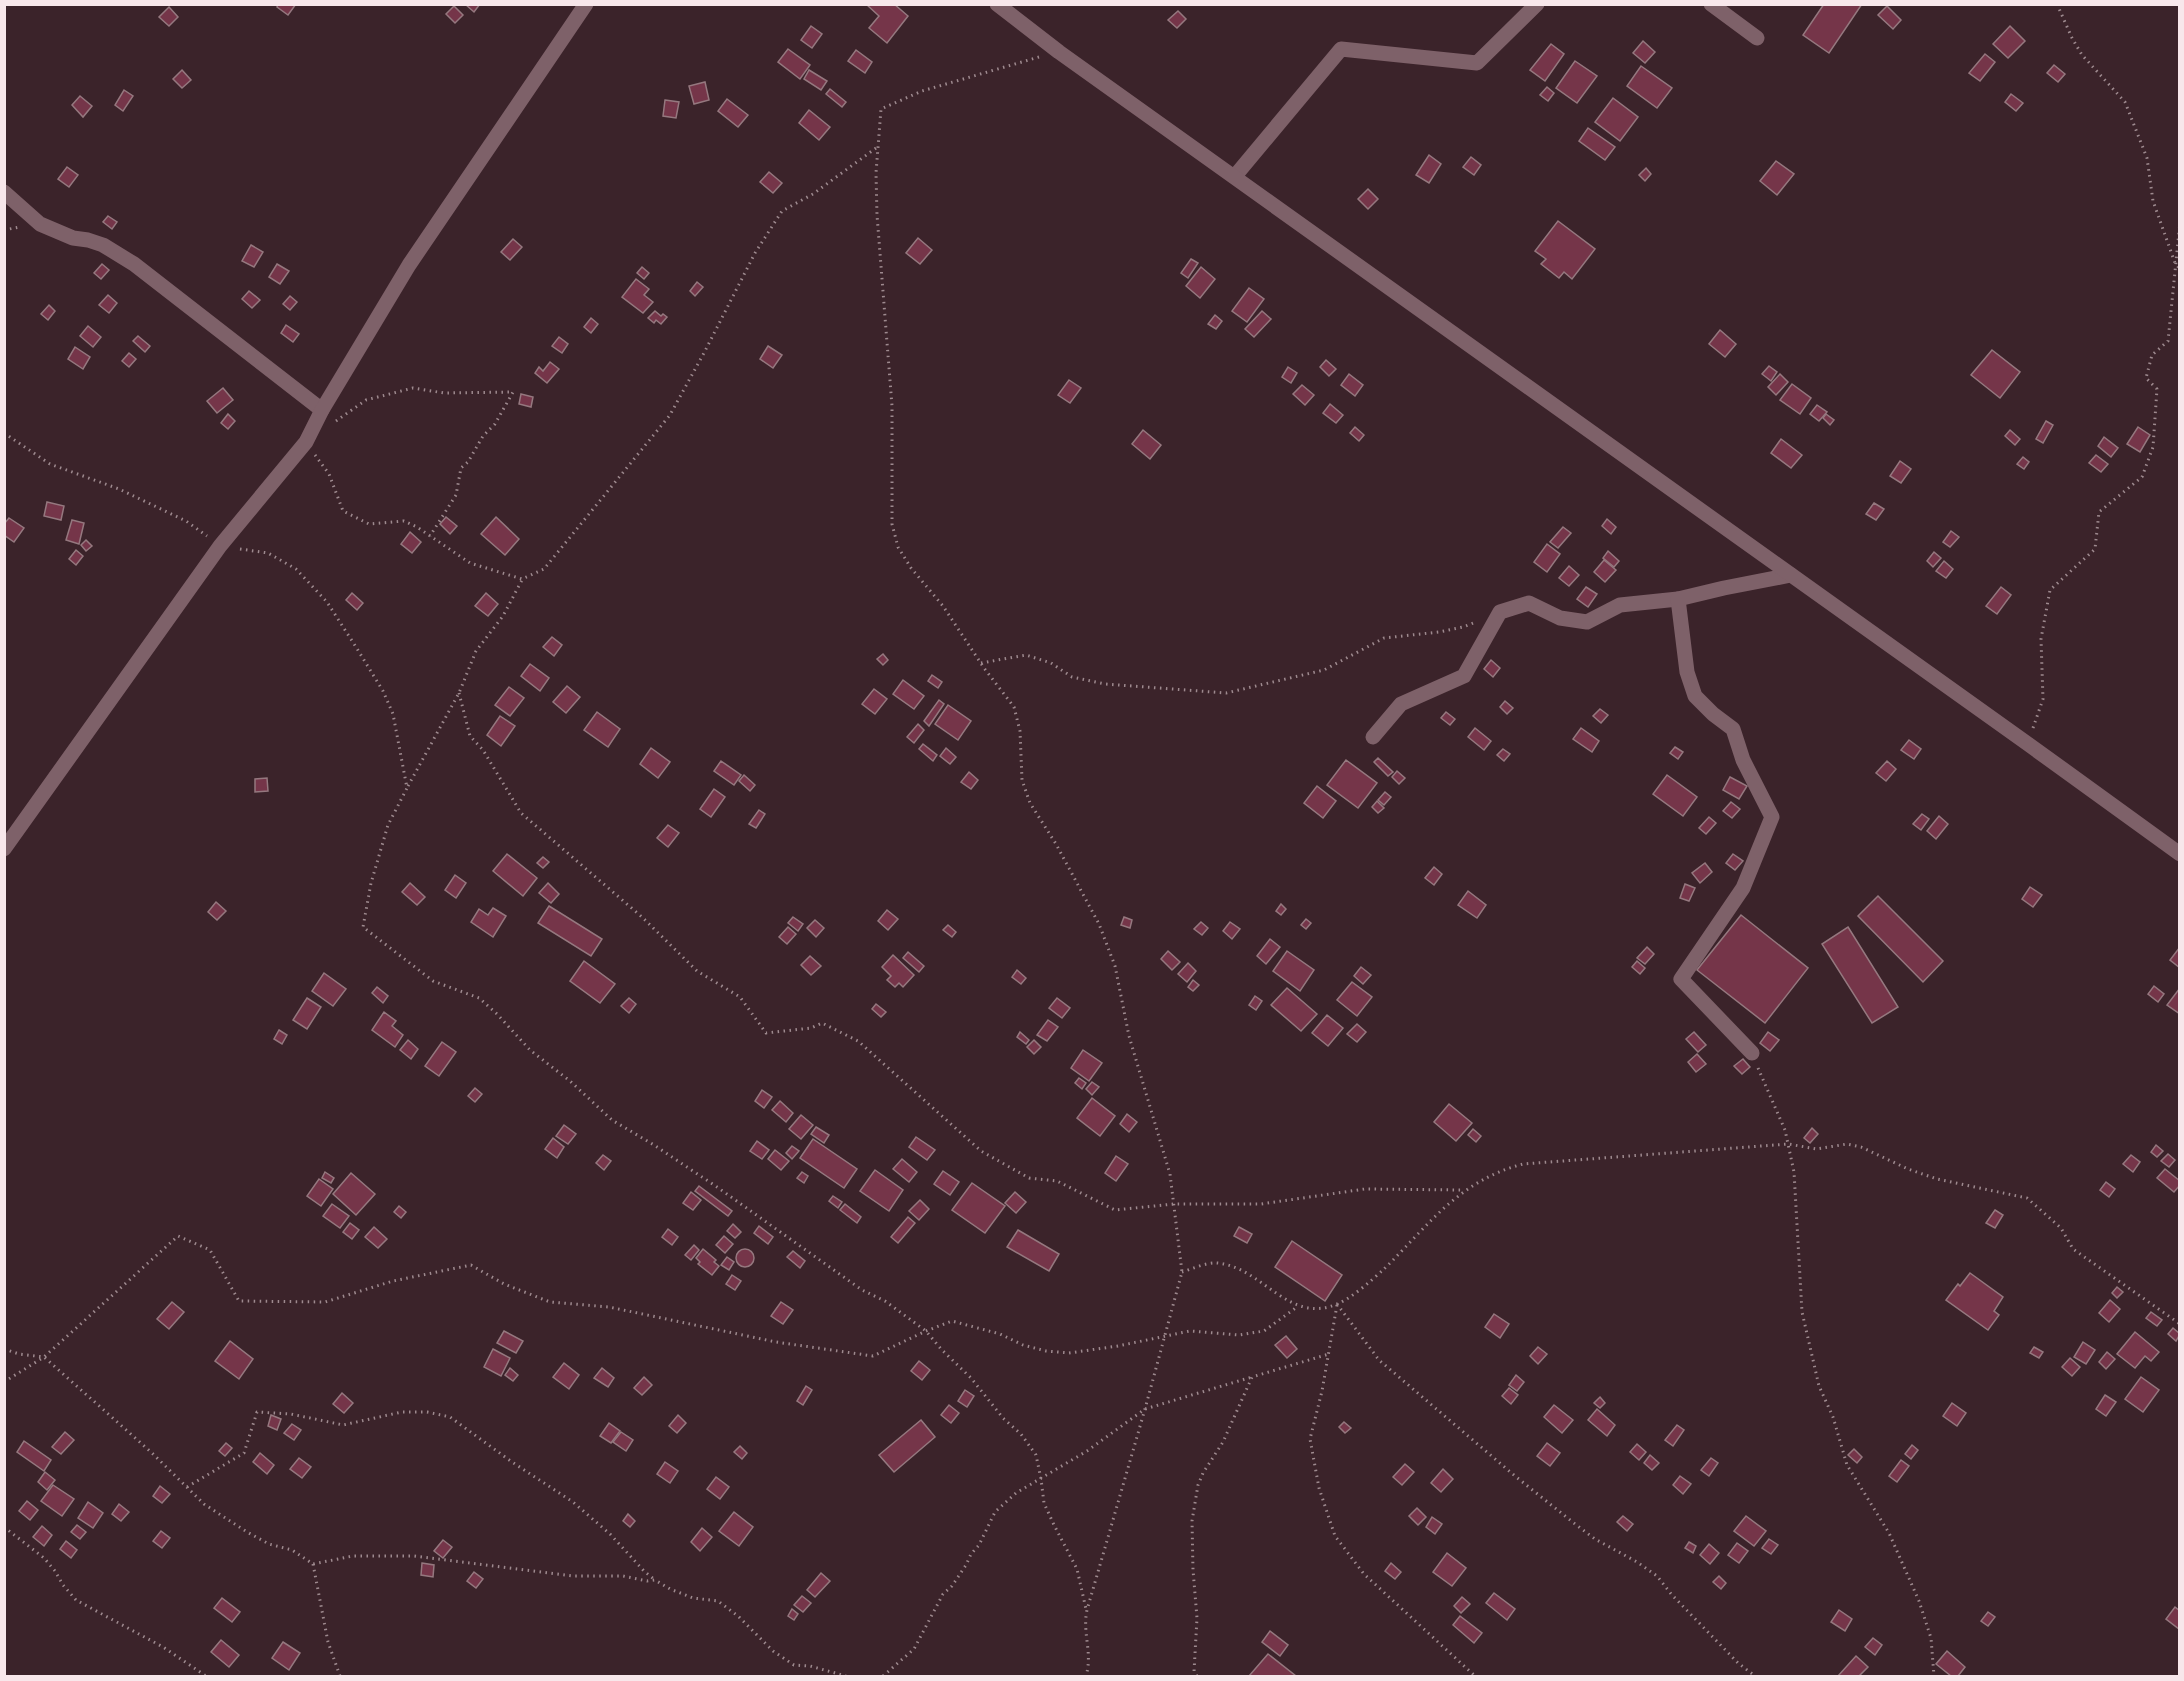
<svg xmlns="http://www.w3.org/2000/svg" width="2184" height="1681" font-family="Merriweather,serif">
<rect width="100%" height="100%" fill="#3b232a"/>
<g fill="#753549" stroke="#95787f" stroke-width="1.5">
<polygon points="278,4 296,4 288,15 277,7"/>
<polygon points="465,4 480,4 474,12"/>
<polygon points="866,4 894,4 908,16 887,43 869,28 879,16"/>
<polygon points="1824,4 1862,4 1829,53 1803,35"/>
<polygon points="454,6 463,15 455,23 446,14"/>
<polygon points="1887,6 1901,20 1893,29 1878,15"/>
<polygon points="169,7 178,17 169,26 159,17"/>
<polygon points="1178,11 1186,19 1177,28 1168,20"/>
<polygon points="811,26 822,34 812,48 801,40"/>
<polygon points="2010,26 2025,41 2008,58 1993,44"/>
<polygon points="1643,41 1655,52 1645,63 1633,53"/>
<polygon points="1551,44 1564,54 1545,81 1530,70"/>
<polygon points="788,49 810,65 800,79 778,62"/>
<polygon points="856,50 872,62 865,73 848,61"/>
<polygon points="1985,54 1995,62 1980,81 1969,73"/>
<polygon points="1575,61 1597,76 1577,103 1556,88"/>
<polygon points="2054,65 2065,74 2058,82 2047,73"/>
<polygon points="1641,66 1672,88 1657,108 1627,86"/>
<polygon points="182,70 191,80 182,88 173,79"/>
<polygon points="809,70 827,81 821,90 804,79"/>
<polygon points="705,82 709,100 694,104 689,86"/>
<polygon points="1547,87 1554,93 1548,101 1540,95"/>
<polygon points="830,89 846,102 842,107 826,94"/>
<polygon points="124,90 133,96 123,111 115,105"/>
<polygon points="2011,94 2023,103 2016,111 2005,102"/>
<polygon points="80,96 92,106 83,117 72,105"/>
<polygon points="1613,98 1638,117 1620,141 1595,122"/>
<polygon points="727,99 748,115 738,127 718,111"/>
<polygon points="665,100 679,102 676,118 663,116"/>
<polygon points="809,110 830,127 819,140 799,123"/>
<polygon points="1588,128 1615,147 1605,160 1579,141"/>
<polygon points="1429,155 1441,164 1429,183 1416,175"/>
<polygon points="1471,157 1481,165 1474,175 1463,167"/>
<polygon points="1776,161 1794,174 1777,195 1760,181"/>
<polygon points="67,167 78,175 69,187 58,179"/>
<polygon points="1646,168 1651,174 1645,181 1639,175"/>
<polygon points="769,172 782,183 773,193 760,182"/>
<polygon points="1368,189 1378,199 1368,209 1358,199"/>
<polygon points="108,216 117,222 112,229 103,222"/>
<polygon points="1558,221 1595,249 1572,279 1564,272 1559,278 1541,264 1546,259 1535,251"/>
<polygon points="918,238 932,250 920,264 906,253"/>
<polygon points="513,239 522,247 510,260 501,252"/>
<polygon points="251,245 263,252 254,267 242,261"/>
<polygon points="1191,259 1198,263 1188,278 1181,273"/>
<polygon points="102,264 109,270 101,279 94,273"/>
<polygon points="277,264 289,271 280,284 269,277"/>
<polygon points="642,267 649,273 644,279 637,273"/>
<polygon points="1201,267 1215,279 1200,298 1186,286"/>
<polygon points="636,279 649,289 644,295 653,302 643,313 622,297"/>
<polygon points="697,282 703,287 695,296 690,291"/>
<polygon points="1249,288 1264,299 1247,322 1232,311"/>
<polygon points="249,291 260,300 252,308 242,299"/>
<polygon points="108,295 117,303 109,313 99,305"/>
<polygon points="290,296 297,302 290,310 283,304"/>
<polygon points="49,305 55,311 48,320 41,314"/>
<polygon points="655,311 661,316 663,314 667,317 661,324 656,320 654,323 648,318"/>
<polygon points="1262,311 1271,319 1254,337 1245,329"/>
<polygon points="1215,315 1222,321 1216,329 1208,324"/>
<polygon points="591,318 598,324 591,333 584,327"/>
<polygon points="286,325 299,334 293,342 281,333"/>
<polygon points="88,326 101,337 93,347 80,336"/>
<polygon points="1720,330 1736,344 1725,357 1709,344"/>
<polygon points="138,336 150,346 145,352 133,341"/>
<polygon points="559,337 568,344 562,353 552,346"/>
<polygon points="768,346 782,355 773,368 760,359"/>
<polygon points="75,347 90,357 83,369 68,359"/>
<polygon points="1992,350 2020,372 2000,398 1971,375"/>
<polygon points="129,353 136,359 129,367 122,361"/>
<polygon points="1326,360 1336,369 1329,376 1320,367"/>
<polygon points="550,362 559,369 547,383 535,373 539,367 543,371"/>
<polygon points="1769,366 1777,372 1771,381 1762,374"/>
<polygon points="1288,367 1297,373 1291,383 1282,377"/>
<polygon points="1349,374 1363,385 1355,396 1341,385"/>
<polygon points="1780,374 1788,382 1776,395 1768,387"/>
<polygon points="1069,380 1081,388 1070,403 1058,395"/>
<polygon points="1792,384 1811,398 1800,414 1780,400"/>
<polygon points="1302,385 1314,395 1305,405 1293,394"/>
<polygon points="223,388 233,400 217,413 207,401"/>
<polygon points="521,394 533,397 531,407 519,404"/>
<polygon points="1330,404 1343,415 1336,423 1323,413"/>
<polygon points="1817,405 1827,412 1819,421 1810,414"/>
<polygon points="228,414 235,421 228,429 221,423"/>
<polygon points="1826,414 1834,420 1830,425 1823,418"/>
<polygon points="2046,421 2053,425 2043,443 2036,439"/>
<polygon points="1355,427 1364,435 1359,441 1350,433"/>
<polygon points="2138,427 2150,435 2140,452 2127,444"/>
<polygon points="1143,430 1161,445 1150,459 1132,444"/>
<polygon points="2010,430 2020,439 2015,445 2005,436"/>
<polygon points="2104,437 2118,448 2111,457 2098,446"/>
<polygon points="1781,439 1802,455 1791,468 1771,453"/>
<polygon points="2096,455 2108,464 2101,472 2089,463"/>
<polygon points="2023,457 2029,462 2024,469 2017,464"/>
<polygon points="1900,461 1911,469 1901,483 1890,476"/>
<polygon points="47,502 64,506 61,520 44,516"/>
<polygon points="1874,503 1884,509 1876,520 1866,514"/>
<polygon points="446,517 457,526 450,534 440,524"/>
<polygon points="496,517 519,539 505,555 481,534"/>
<polygon points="9,518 24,528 14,542 4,535 4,524"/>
<polygon points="1607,519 1616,527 1611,534 1602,526"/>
<polygon points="72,520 84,523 79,544 66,540"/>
<polygon points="1563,527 1571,533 1558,548 1550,542"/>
<polygon points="1951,531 1959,537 1950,547 1943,542"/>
<polygon points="410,532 421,542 412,553 401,544"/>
<polygon points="86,540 92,546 86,551 81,545"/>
<polygon points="1547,544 1560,554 1547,572 1534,562"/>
<polygon points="76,550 83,556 76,565 69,559"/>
<polygon points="1608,551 1619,561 1614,567 1603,558"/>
<polygon points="1934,552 1941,558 1933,567 1927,561"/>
<polygon points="1604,560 1616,570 1605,582 1594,572"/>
<polygon points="1944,561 1953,569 1946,578 1936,571"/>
<polygon points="1569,566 1579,575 1569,586 1559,578"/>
<polygon points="1586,587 1597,594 1588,607 1577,599"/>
<polygon points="2001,587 2011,595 1997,614 1986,606"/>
<polygon points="352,593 363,603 357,610 346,600"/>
<polygon points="486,593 498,604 488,616 475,606"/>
<polygon points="552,637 562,645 554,656 543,647"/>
<polygon points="883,654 888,660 883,665 877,659"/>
<polygon points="1491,660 1500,668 1493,677 1484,669"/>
<polygon points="530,664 549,678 540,691 521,676"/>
<polygon points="932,675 942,682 938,688 928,681"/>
<polygon points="903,680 924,696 914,709 893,694"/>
<polygon points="567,686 580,697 566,713 553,702"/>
<polygon points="509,687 524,698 510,716 495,705"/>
<polygon points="874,689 887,699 875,714 862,704"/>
<polygon points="939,700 944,704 929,726 924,721"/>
<polygon points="1505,701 1513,708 1507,714 1500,707"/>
<polygon points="948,705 971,721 958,740 935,724"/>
<polygon points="1600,709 1608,715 1601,723 1593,716"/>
<polygon points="597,712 620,729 608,747 584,730"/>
<polygon points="1446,712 1455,719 1450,725 1441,718"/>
<polygon points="500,716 515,726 501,746 487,735"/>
<polygon points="918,724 924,730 914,743 907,737"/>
<polygon points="1475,728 1491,741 1484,750 1468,737"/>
<polygon points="1581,728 1599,741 1592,752 1573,739"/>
<polygon points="1909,740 1921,749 1914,759 1901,750"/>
<polygon points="923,744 937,755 933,761 919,749"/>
<polygon points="1675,747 1683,752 1678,759 1670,753"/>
<polygon points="651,748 670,762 658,778 640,764"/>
<polygon points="946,748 956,757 950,764 940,756"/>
<polygon points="1503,749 1510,754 1504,761 1497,755"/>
<polygon points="1378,758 1393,772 1388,776 1374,762"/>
<polygon points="1346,760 1377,783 1358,808 1327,785"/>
<polygon points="721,761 741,775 734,785 714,771"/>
<polygon points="1887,761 1896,769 1886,781 1876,773"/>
<polygon points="1397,771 1405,778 1399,784 1392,777"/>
<polygon points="969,772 978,780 971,789 961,782"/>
<polygon points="744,775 755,785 750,791 739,781"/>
<polygon points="1667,775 1697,797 1683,816 1653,794"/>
<polygon points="1730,777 1747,786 1739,799 1723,790"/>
<polygon points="267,778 268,791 255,792 255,779"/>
<polygon points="1317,786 1336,801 1323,818 1304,803"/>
<polygon points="714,789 725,797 711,817 700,809"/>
<polygon points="1385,792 1391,797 1384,805 1378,800"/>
<polygon points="1377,801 1384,808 1378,813 1372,807"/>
<polygon points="1731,802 1740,809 1732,818 1723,811"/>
<polygon points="759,810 765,814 756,828 749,824"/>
<polygon points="1922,814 1929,819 1921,830 1913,824"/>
<polygon points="1939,816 1948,824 1936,839 1927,831"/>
<polygon points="1709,817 1716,823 1706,834 1699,828"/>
<polygon points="668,825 679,833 668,847 657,838"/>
<polygon points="507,854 537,878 523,896 493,871"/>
<polygon points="1733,854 1743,861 1735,870 1726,863"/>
<polygon points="543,857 549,862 543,868 537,863"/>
<polygon points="1705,863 1712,872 1700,883 1692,873"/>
<polygon points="1434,867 1442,874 1434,885 1425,878"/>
<polygon points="455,875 466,883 456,898 445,890"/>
<polygon points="410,883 425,897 417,905 402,892"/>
<polygon points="548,883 559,894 551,903 539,893"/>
<polygon points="1685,884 1695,888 1689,901 1680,898"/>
<polygon points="2030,887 2042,895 2033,907 2022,899"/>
<polygon points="1468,891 1486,905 1477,918 1458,905"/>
<polygon points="1878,896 1943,961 1923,982 1858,916"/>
<polygon points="216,902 226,911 217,920 208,912"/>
<polygon points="1281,904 1286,909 1281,915 1276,911"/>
<polygon points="549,906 602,939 591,956 538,923"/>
<polygon points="493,908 506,916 493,937 471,922 479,909 488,915"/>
<polygon points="887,910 898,919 888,930 878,921"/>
<polygon points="1741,915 1808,968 1765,1023 1697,970"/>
<polygon points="793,917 803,924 798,931 788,923"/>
<polygon points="1124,917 1132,920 1130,928 1121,925"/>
<polygon points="1306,919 1311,923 1306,929 1301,925"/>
<polygon points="815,920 824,928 816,937 807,928"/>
<polygon points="1201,922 1208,928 1202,935 1194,929"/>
<polygon points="1230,922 1240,929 1232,939 1223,931"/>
<polygon points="948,925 956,932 952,937 943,930"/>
<polygon points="788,927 796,934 787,944 779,937"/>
<polygon points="1848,927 1898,1007 1872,1023 1822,944"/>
<polygon points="1270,939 1280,947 1266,964 1257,956"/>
<polygon points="1647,947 1654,954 1645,964 1637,958"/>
<polygon points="2180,947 2180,968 2170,960"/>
<polygon points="1168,951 1180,962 1172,970 1161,959"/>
<polygon points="1287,951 1314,970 1300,991 1273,971"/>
<polygon points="908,952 924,966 919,972 903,958"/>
<polygon points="893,955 914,975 903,987 899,983 895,987 887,980 891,976 882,967"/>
<polygon points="810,956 821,966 811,975 801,965"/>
<polygon points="584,961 615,984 600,1003 570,981"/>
<polygon points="1637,961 1645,968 1640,974 1632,967"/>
<polygon points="1188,963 1196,971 1187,982 1178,974"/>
<polygon points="1361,967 1371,975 1363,984 1354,976"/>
<polygon points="1017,970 1026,978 1021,984 1012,977"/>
<polygon points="324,973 346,989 333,1006 312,991"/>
<polygon points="1193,980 1199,985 1193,991 1188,987"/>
<polygon points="1352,982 1372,997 1357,1016 1337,1000"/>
<polygon points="2154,986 2164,994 2158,1002 2148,994"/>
<polygon points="377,987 388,996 383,1003 372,993"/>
<polygon points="1287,988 1317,1014 1301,1031 1271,1005"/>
<polygon points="2180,988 2180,1014 2167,1005"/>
<polygon points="1255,996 1262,1001 1256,1010 1249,1005"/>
<polygon points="307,998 321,1007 307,1029 293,1020"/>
<polygon points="629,998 636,1004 629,1013 621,1006"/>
<polygon points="1057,998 1070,1008 1062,1018 1049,1008"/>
<polygon points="876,1004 886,1012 881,1017 872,1009"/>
<polygon points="384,1012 396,1021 392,1026 403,1035 395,1047 372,1030"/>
<polygon points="1327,1015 1343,1028 1328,1046 1312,1033"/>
<polygon points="1048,1020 1058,1027 1047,1041 1037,1035"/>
<polygon points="1357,1024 1366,1032 1357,1042 1347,1034"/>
<polygon points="279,1030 287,1035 282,1044 274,1039"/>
<polygon points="1020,1032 1029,1040 1026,1044 1017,1037"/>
<polygon points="1694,1032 1706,1045 1698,1052 1686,1039"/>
<polygon points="1768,1032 1779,1040 1770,1051 1760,1043"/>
<polygon points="408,1040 418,1049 411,1059 400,1050"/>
<polygon points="1034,1040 1041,1047 1034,1054 1027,1047"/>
<polygon points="442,1042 456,1052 439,1076 425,1066"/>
<polygon points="1083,1050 1102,1063 1089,1081 1071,1068"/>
<polygon points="1697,1054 1706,1064 1696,1072 1688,1062"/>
<polygon points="1743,1059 1750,1067 1742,1074 1734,1066"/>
<polygon points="1079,1078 1086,1083 1082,1089 1075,1083"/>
<polygon points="1092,1082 1099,1087 1092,1095 1086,1089"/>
<polygon points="475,1088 482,1094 475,1102 468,1096"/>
<polygon points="762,1090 772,1097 764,1108 755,1101"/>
<polygon points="1092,1098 1115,1116 1100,1136 1077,1118"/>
<polygon points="780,1101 793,1113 786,1122 772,1110"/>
<polygon points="1449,1104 1472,1123 1456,1141 1434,1122"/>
<polygon points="1127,1114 1137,1122 1129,1132 1120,1124"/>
<polygon points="801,1115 813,1125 801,1139 789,1129"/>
<polygon points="564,1125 576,1134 568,1144 556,1136"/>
<polygon points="816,1127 829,1135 824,1143 811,1134"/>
<polygon points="1812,1128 1818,1134 1810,1143 1804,1138"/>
<polygon points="1473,1129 1481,1136 1476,1142 1468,1135"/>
<polygon points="916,1137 935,1150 927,1160 909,1147"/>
<polygon points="553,1138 564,1147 557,1158 545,1149"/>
<polygon points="813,1139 857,1169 844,1188 800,1158"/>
<polygon points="757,1141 769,1150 762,1159 750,1151"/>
<polygon points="2156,1145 2163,1151 2157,1157 2151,1152"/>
<polygon points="792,1146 799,1151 792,1159 786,1153"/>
<polygon points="775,1150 789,1161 781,1170 768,1159"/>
<polygon points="2168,1154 2175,1160 2169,1167 2161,1161"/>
<polygon points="603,1155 611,1161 604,1170 596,1163"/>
<polygon points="2131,1155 2140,1162 2133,1172 2123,1164"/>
<polygon points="1116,1156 1128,1164 1116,1181 1105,1173"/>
<polygon points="902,1159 917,1172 909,1182 893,1169"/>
<polygon points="2165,1169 2180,1181 2180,1185 2174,1192 2157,1178"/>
<polygon points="875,1170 903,1190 889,1211 860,1191"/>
<polygon points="943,1171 959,1182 950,1195 934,1184"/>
<polygon points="325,1172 334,1178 331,1183 322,1178"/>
<polygon points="802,1172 808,1176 804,1183 797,1178"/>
<polygon points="351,1173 375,1194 356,1215 333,1194"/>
<polygon points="319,1179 333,1189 321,1206 307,1196"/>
<polygon points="2106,1182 2115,1189 2109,1197 2100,1190"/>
<polygon points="972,1183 1005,1206 985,1233 952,1210"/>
<polygon points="699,1186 732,1211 728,1216 695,1191"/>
<polygon points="691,1192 701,1200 693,1210 683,1203"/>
<polygon points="1015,1192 1026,1202 1016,1213 1005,1203"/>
<polygon points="833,1196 842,1202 838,1208 829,1201"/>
<polygon points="920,1200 929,1209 919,1220 909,1211"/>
<polygon points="332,1204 349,1216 340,1228 323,1216"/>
<polygon points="845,1204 861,1217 857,1223 840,1210"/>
<polygon points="399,1206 406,1212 401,1218 394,1212"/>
<polygon points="1995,1210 2003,1215 1995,1228 1986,1223"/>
<polygon points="908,1217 915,1223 898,1243 891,1237"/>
<polygon points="350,1223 359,1230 352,1239 343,1232"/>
<polygon points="733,1224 741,1232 735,1238 727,1231"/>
<polygon points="759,1226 773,1237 768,1244 754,1233"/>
<polygon points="374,1227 387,1239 378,1248 365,1237"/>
<polygon points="1239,1227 1252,1234 1247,1243 1234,1236"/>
<polygon points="668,1229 678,1237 672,1245 662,1237"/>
<polygon points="1018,1230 1059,1254 1049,1271 1007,1247"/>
<polygon points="724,1236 733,1244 725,1253 716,1245"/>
<polygon points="1292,1241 1342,1275 1325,1301 1275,1267"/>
<polygon points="694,1245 699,1250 691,1260 685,1255"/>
<polygon points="703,1249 716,1260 714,1262 719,1266 712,1275 698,1264 700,1262 696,1258"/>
<circle cx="745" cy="1258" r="9"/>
<polygon points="793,1251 805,1261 800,1268 787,1257"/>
<polygon points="727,1257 734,1262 729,1270 721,1265"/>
<polygon points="1970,1273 2003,1297 1994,1311 1999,1315 1988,1330 1946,1300 1958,1284 1960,1286"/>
<polygon points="732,1275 741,1281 735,1290 726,1284"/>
<polygon points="2117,1287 2123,1292 2117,1298 2112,1293"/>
<polygon points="2110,1300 2120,1309 2109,1322 2099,1313"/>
<polygon points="172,1302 184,1312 169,1329 157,1319"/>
<polygon points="781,1302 793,1310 783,1324 771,1316"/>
<polygon points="2151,1312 2162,1320 2157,1326 2146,1318"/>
<polygon points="1494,1314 1509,1324 1500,1338 1485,1327"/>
<polygon points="2173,1328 2180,1334 2176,1341 2168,1334"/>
<polygon points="504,1331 523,1341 516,1353 497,1343"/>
<polygon points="2135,1332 2159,1352 2151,1361 2145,1356 2135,1368 2117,1354"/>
<polygon points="1286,1336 1297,1349 1287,1358 1275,1345"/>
<polygon points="230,1341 253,1359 239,1379 215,1361"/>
<polygon points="2083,1342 2095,1350 2086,1364 2074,1357"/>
<polygon points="1538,1347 1547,1354 1538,1364 1530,1356"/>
<polygon points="2034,1347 2043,1352 2039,1358 2030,1353"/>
<polygon points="493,1349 510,1358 501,1376 484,1367"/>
<polygon points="2107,1352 2115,1359 2106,1369 2099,1362"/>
<polygon points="2070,1358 2080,1367 2072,1376 2062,1367"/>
<polygon points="919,1361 930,1370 922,1380 911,1371"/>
<polygon points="564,1363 579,1375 569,1389 553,1377"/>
<polygon points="510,1368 518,1375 513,1381 505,1375"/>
<polygon points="602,1368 614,1378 608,1387 594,1378"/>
<polygon points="1516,1375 1524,1382 1517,1391 1509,1385"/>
<polygon points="644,1377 652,1385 642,1395 634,1388"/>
<polygon points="2141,1377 2159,1390 2143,1412 2125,1399"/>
<polygon points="806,1386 812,1390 803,1405 797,1401"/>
<polygon points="1509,1388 1518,1395 1511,1404 1502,1396"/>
<polygon points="965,1390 974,1396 967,1407 958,1401"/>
<polygon points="342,1393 353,1403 344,1413 333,1404"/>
<polygon points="2105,1395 2116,1402 2106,1416 2096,1409"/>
<polygon points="1600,1397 1605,1403 1600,1408 1594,1403"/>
<polygon points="1952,1403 1966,1413 1957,1426 1943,1416"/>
<polygon points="949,1405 959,1413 951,1423 941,1415"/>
<polygon points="1554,1405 1573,1420 1562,1433 1544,1417"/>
<polygon points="1597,1409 1615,1425 1607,1436 1588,1420"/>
<polygon points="271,1415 281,1419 277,1430 268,1426"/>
<polygon points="678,1415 686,1423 677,1433 669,1426"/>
<polygon points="921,1420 935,1437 894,1472 879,1455"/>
<polygon points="1344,1422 1351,1428 1345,1433 1339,1427"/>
<polygon points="609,1423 620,1431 611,1443 600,1436"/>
<polygon points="292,1424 301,1430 294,1440 284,1433"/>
<polygon points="1677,1425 1684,1430 1673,1446 1665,1440"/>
<polygon points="65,1432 74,1440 61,1454 52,1447"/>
<polygon points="621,1432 633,1440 626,1451 613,1442"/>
<polygon points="24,1441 51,1460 44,1471 17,1452"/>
<polygon points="226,1443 232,1448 225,1456 219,1451"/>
<polygon points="1547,1443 1560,1453 1550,1466 1537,1456"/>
<polygon points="1637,1444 1646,1452 1639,1460 1630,1452"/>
<polygon points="1912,1445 1918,1450 1911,1459 1905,1454"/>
<polygon points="740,1446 747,1453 742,1459 734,1452"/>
<polygon points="1854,1449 1862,1457 1857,1463 1848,1455"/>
<polygon points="260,1453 274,1465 267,1474 253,1462"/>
<polygon points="1650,1455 1659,1463 1652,1470 1644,1463"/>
<polygon points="299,1458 311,1467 302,1478 290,1469"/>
<polygon points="1711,1458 1718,1463 1709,1476 1701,1470"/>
<polygon points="1901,1460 1909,1466 1897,1482 1889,1476"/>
<polygon points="665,1462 678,1471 670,1483 657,1474"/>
<polygon points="1405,1464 1414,1472 1402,1485 1393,1477"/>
<polygon points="1443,1469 1453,1479 1441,1492 1431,1483"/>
<polygon points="45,1472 55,1480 47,1490 38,1482"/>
<polygon points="1680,1476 1691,1484 1683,1494 1673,1485"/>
<polygon points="716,1477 729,1487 720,1499 707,1489"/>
<polygon points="53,1485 74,1499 62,1516 41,1501"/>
<polygon points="160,1486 170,1494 162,1503 153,1496"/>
<polygon points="27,1501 38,1510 30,1520 19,1511"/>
<polygon points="88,1502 103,1513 93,1528 78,1518"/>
<polygon points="119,1504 129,1512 121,1521 112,1514"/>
<polygon points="1417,1508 1426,1517 1418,1525 1409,1516"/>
<polygon points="734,1512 753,1527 739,1546 719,1531"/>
<polygon points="628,1514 635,1521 630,1527 623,1521"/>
<polygon points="1623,1516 1633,1524 1627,1531 1617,1522"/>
<polygon points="1746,1516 1766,1531 1754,1546 1734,1531"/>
<polygon points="1432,1517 1442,1524 1435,1534 1426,1527"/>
<polygon points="77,1525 86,1532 80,1539 71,1532"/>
<polygon points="42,1526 52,1535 44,1546 33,1537"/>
<polygon points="702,1528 712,1537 700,1551 691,1542"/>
<polygon points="161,1531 170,1538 162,1548 153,1541"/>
<polygon points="1769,1539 1778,1545 1771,1554 1762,1548"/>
<polygon points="443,1540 452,1547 443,1558 434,1551"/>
<polygon points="66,1541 77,1550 71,1558 60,1549"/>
<polygon points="1689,1542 1696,1546 1693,1553 1685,1548"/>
<polygon points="1737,1543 1748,1551 1739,1563 1728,1555"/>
<polygon points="1709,1544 1719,1553 1710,1564 1700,1555"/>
<polygon points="1447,1553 1466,1568 1452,1586 1433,1572"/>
<polygon points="422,1563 434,1565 433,1577 421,1575"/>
<polygon points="1391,1563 1401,1572 1395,1579 1385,1571"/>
<polygon points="474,1572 483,1579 476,1588 467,1581"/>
<polygon points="821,1573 830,1581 815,1597 807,1590"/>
<polygon points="1719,1576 1726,1583 1721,1589 1713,1582"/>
<polygon points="1494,1593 1515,1609 1507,1620 1486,1603"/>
<polygon points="802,1596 811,1603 803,1612 794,1605"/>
<polygon points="1462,1597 1470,1604 1461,1613 1454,1606"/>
<polygon points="222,1598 240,1612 232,1622 214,1608"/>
<polygon points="2175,1607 2180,1611 2179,1629 2166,1619"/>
<polygon points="792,1609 798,1614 794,1620 788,1616"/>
<polygon points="1839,1610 1852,1619 1845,1631 1831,1622"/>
<polygon points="1988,1612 1995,1617 1988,1626 1981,1621"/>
<polygon points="1460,1616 1482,1633 1474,1643 1453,1625"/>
<polygon points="1270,1631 1288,1645 1280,1656 1262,1642"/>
<polygon points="1873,1638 1882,1645 1875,1655 1865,1647"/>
<polygon points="221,1640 239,1655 229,1667 211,1652"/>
<polygon points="283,1642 300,1653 289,1670 272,1658"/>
<polygon points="1947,1651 1965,1667 1958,1676 1951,1676 1936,1664"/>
<polygon points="1268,1654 1296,1676 1249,1676"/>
<polygon points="1856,1656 1868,1667 1859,1676 1838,1676"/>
</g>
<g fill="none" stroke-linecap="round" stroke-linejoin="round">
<g stroke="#9e8a8f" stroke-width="3" stroke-dasharray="1.5 4.5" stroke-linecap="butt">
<polyline points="2057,4 2072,38 2082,55 2125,102 2147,158 2153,201 2175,263 2180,269"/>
<path d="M1039 57 922 91 881 109 876 173 877 215 892 406V524L898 547 911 568 943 606 984 668 1014 707 1020 731 1022 780 1030 803 1056 844 1099 924 1115 966 1129 1036 1170 1174 1182 1272 1145 1409 1087 1610C1082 1634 1093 1652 1086 1676"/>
<polyline points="4,230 20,227"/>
<polyline points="336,421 366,400 413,388 444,393 513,392 495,424 483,436 468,462 461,468 456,495 430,536"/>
<polyline points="4,433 50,464 119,489 186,521 207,536"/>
<polyline points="315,455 329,474 343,511 369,524 404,521 417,527 470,563 522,579 544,569 670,415 705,351 755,253 782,211 813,194 876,148"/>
<polyline points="240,549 268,553 296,569 327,602 356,647 383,691 393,714 407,788 388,825 371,883 363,927 433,981 479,998 497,1014 530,1050 570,1081 612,1120 654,1145 717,1187 862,1290 885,1301 926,1331 941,1349 971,1378 1003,1418 1021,1434 1036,1455 1041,1479 1044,1503 1054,1525 1077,1569 1086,1609"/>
<polyline points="981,663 1026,655 1051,663 1072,677 1105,684 1226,693 1324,670 1384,638 1439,632 1463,627 1476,622"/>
<polyline points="459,693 470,736 483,750 521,813 642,917 697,971 740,997 766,1033 811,1028 822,1023 858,1041 981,1151 1029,1178 1057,1181 1115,1210 1174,1204 1261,1204 1365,1189 1463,1190"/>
<polyline points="2033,728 2043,699 2041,639 2050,590 2095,549 2099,512 2142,477 2153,447 2157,389 2146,378 2152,355 2168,341 2180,222"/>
<polyline points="408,786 459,693 476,651 503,616 522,580"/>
<polyline points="1758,1068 1785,1130 1794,1172 1802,1312 1819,1386 1833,1417 1847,1465 1889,1533 1919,1601 1931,1638 1934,1676"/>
<path d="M1182 1272C1192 1269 1207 1262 1217 1263 1263 1267 1288 1325 1337 1304 1352 1298 1372 1280 1384 1269 1429 1225 1458 1181 1523 1164L1788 1144 1817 1149 1847 1144 1861 1147 1908 1169 1937 1179 2027 1198 2061 1228 2073 1249 2180 1324"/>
<polyline points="1337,1304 1379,1360 1515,1476 1575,1524 1595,1539 1637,1562 1657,1576 1672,1595 1738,1663 1755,1676"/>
<polyline points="1337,1305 1322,1391 1310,1439 1319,1488 1335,1536 1364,1574 1475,1676"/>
<polyline points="4,1349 19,1354 44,1357 151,1452 204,1504 247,1532 269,1544 292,1550 313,1564 353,1556 414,1556 573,1576 623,1576 647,1581 655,1580 670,1589 693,1598 718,1601 738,1616 773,1651 794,1665 810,1666 846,1676"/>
<polyline points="4,1382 44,1357 178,1236 210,1250 239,1301 325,1302 393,1281 471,1265 504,1284 550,1302 609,1307 776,1342 873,1356 926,1331 952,1321 1000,1334 1023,1345 1046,1351 1069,1353 1118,1346 1190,1331 1239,1335 1264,1331 1297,1307"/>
<polyline points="187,1487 244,1453 257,1412 291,1414 343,1425 402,1412 427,1412 450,1417 512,1462 573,1502 610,1534 644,1571 655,1580"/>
<polyline points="4,1527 44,1558 55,1571 63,1585 76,1600 163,1647 206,1676"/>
<polyline points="313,1564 328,1642 340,1676"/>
<polyline points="883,1676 914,1649 943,1594 952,1586 966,1565 971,1554 979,1545 995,1512 1016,1493 1087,1451 1145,1409 1252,1377"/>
<polyline points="1197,1676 1194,1672 1197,1618 1193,1570 1192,1521 1198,1485 1203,1473 1223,1442 1252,1377 1329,1354"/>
</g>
<g stroke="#7e6169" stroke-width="15">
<polyline points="1711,4 1757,38"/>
<polyline points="1235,176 1341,49 1477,63 1537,4"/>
<polyline points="4,192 40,224 73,238 88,240 103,245 134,264 322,410"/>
<polyline points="1373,737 1401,704 1464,676 1500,612 1529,603 1560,618 1587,622 1620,605 1678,599"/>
<polyline points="4,849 220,546 306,442 322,410 409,265 586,4"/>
<polyline points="1752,1053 1681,979 1743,888 1772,817 1743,760 1733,729 1713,714 1695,696 1687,672 1678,599 1724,588 1791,575"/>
</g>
<polyline stroke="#7e6169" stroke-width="15" points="997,4 1059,52 2028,744 2180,854"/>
</g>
<rect width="2184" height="1681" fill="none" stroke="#f8e7eb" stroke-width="12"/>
</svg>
